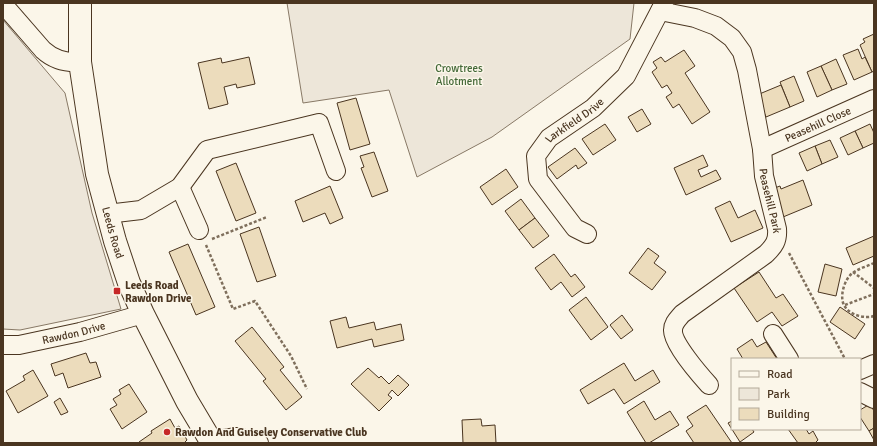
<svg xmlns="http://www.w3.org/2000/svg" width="877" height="446" font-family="Signika,sans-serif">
<rect width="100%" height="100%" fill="#fbf6e9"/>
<g fill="#ede6d9" stroke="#887966">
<polygon points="287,3 634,3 630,39 492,137 417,177 389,90 303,103"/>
<polygon points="3,20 65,93 92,213 121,309 20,330 3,329"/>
</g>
<g fill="#ecdcbc" stroke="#4a3520">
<polygon points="874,34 874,71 872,72 860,45 865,42 863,39"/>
<polygon points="858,49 862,59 865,57 872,72 854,80 843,55"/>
<polygon points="684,50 695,66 685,73 710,112 692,124 679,104 673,108 666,97 672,93 667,85 662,88 652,72 657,68 653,62 661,57 665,62"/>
<polygon points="249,57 255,84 237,88 236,84 224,87 228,104 209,109 198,63 221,58 222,63"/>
<polygon points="836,59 847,84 832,90 821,66"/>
<polygon points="821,66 832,90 817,97 807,72"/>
<polygon points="794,76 804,101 790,107 780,82"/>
<polygon points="781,85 790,107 766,117 757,95"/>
<polygon points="356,98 370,144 350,150 337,103"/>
<polygon points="642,109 651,124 637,132 628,117"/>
<polygon points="605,124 616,140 593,155 582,139"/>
<polygon points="870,124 874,133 874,143 863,148 855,131"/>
<polygon points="855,131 863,148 848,155 840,138"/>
<polygon points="830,140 838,157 822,164 815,146"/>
<polygon points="815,146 822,164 807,171 799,153"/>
<polygon points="575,148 587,163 578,169 576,165 557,179 548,167"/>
<polygon points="374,152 388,191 372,197 361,168 364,167 360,156"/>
<polygon points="703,155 708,166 698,170 701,177 716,170 721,179 686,195 674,168"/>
<polygon points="236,163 256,213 236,221 216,171"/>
<polygon points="506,169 518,187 492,205 480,187"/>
<polygon points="803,180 812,205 783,217 772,189 780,186 781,189"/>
<polygon points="330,186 343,218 330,224 325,213 303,222 295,201"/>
<polygon points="521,199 535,218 519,230 505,211"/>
<polygon points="730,201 738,218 755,210 763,228 731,242 715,208"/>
<polygon points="535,218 549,236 533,248 519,230"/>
<polygon points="259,227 276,276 257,282 240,234"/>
<polygon points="874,236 874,256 853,265 846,248"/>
<polygon points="188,244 215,307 196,315 169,252"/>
<polygon points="648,248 659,256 654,263 666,272 652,290 629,273"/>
<polygon points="554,254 571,277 575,274 585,287 572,297 561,282 551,290 535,268"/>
<polygon points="825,264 842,269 836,296 818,292"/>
<polygon points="759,272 776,298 783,294 798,316 782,326 772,312 757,322 734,288"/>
<polygon points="586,297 608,327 591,340 569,310"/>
<polygon points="840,307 865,324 855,339 830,322"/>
<polygon points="622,315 633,330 621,339 610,325"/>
<polygon points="346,317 349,328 374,322 376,330 401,324 404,340 374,347 372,339 337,348 330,321"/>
<polygon points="252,327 284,367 280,370 302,397 286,410 263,381 266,379 235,341"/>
<polygon points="752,339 757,347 766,342 777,359 743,359 737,349"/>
<polygon points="86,353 90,363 96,362 101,377 68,388 63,373 55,376 51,364"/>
<polygon points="624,363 635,381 653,370 660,382 624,404 614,389 588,404 580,390"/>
<polygon points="368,368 379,378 381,376 389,384 398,375 409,385 398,396 392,390 388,395 392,398 379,411 351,384"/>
<polygon points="33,370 48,396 18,413 6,391 25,380 23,376"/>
<polygon points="129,384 147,412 122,429 110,409 117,405 113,399 121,394 119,390"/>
<polygon points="60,398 68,412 61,415 54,402"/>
<polygon points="644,401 655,420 670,411 679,425 649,443 646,443 627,412"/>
<polygon points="870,404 874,411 874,428 869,431 860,417 860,410"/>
<polygon points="706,405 732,443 694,443 686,431 693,426 687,417"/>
<polygon points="170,419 175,428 179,426 187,440 184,443 139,443 139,442 152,433 151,431"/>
<polygon points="481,419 482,426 495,425 496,443 463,443 462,420"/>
<polygon points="732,421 732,429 752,429 754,432 740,442 728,423"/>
<polygon points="874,428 874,440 869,431"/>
<polygon points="788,429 806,429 809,434 813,431 818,440 815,443 798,443"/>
</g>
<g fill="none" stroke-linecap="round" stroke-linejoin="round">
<g stroke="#4a3520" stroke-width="20">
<g id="minor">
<path d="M3 4 43 50C54 60 66 63 80 62"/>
<path id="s1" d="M660 11 695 18 716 26 732 38 742 52 747 70 762 149 764 176 777 229C778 241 774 246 766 254L682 314C678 319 673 323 673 330 672 343 700 375 709 385"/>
<path id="s2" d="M762 149 874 99"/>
<polyline points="180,187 199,230"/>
<polyline points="107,214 141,210 180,187 207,150 319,123 336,171"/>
<path id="s3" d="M587 234 575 228 538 179 536 156 549 138 593 108 626 76 664 3"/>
<polyline points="773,334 789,359"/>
<path id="s4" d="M3 345H19L80 332 143 314"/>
<polyline points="860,370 874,364"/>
<polyline points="860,392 874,399"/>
<polyline points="211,441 237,437 259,443"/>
</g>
</g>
<g stroke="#4a3520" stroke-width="24">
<g id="major">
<path id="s5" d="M80 3V62L97 174 115 241 129 283 143 314 187 401 212 443"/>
</g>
</g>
<g stroke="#7f6f5c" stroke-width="2.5" stroke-dasharray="3 2" stroke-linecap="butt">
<polyline points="212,239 267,217"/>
<polyline points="206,245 233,309 255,301 291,356 307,389"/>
<polyline points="789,253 845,359"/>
<path d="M874 263C868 266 860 268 854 272 845 277 839 296 844 305 849 315 864 319 874 316"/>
<polyline points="853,272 874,288"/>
<polyline points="845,305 874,294"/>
</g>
<use href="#minor" stroke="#fbf6e9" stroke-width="18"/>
<use href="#major" stroke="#fbf6e9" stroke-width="22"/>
</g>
<g fill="#c62828" stroke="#fbf6e9" stroke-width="1.5">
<rect x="113" y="287" width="8" height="8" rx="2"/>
<circle cx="167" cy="432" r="4"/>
</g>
<g text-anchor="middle" stroke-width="3" stroke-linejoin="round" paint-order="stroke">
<g font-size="11" fill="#436837" stroke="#fbf6e9">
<text x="459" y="72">Crowtrees<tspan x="459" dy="13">Allotment</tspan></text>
</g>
<g font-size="11" fill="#4a3520" stroke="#fbf6e9">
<text dy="4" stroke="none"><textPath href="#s3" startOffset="151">Larkfield Drive</textPath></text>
<text dy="4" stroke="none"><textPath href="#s2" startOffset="61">Peasehill Close</textPath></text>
<text dy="4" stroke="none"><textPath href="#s1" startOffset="247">Peasehill Park</textPath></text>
<text dy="4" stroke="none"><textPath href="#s5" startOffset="233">Leeds Road</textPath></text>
<text dy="4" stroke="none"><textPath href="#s4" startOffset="72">Rawdon Drive</textPath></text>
</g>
<g font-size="11" font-weight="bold" fill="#4a3520" stroke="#fbf6e9" text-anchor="start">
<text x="125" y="289">Leeds Road<tspan x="125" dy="13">Rawdon Drive</tspan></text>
<text x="175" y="436">Rawdon And Guiseley Conservative Club</text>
</g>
</g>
<rect width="877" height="446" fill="none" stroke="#4a3520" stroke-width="8"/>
<rect x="731" y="358" width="130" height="72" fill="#fbf6e9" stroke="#b4a999"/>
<rect x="739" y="371" width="20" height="6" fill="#fbf6e9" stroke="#b4a999"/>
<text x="767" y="378" font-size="12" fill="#4a3520">Road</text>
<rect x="739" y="388" width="20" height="12" fill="#ede6d9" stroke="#b4a999"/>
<text x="767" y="398" font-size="12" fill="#4a3520">Park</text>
<rect x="739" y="408" width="20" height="12" fill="#ecdcbc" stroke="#b4a999"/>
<text x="767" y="418" font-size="12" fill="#4a3520">Building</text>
</svg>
